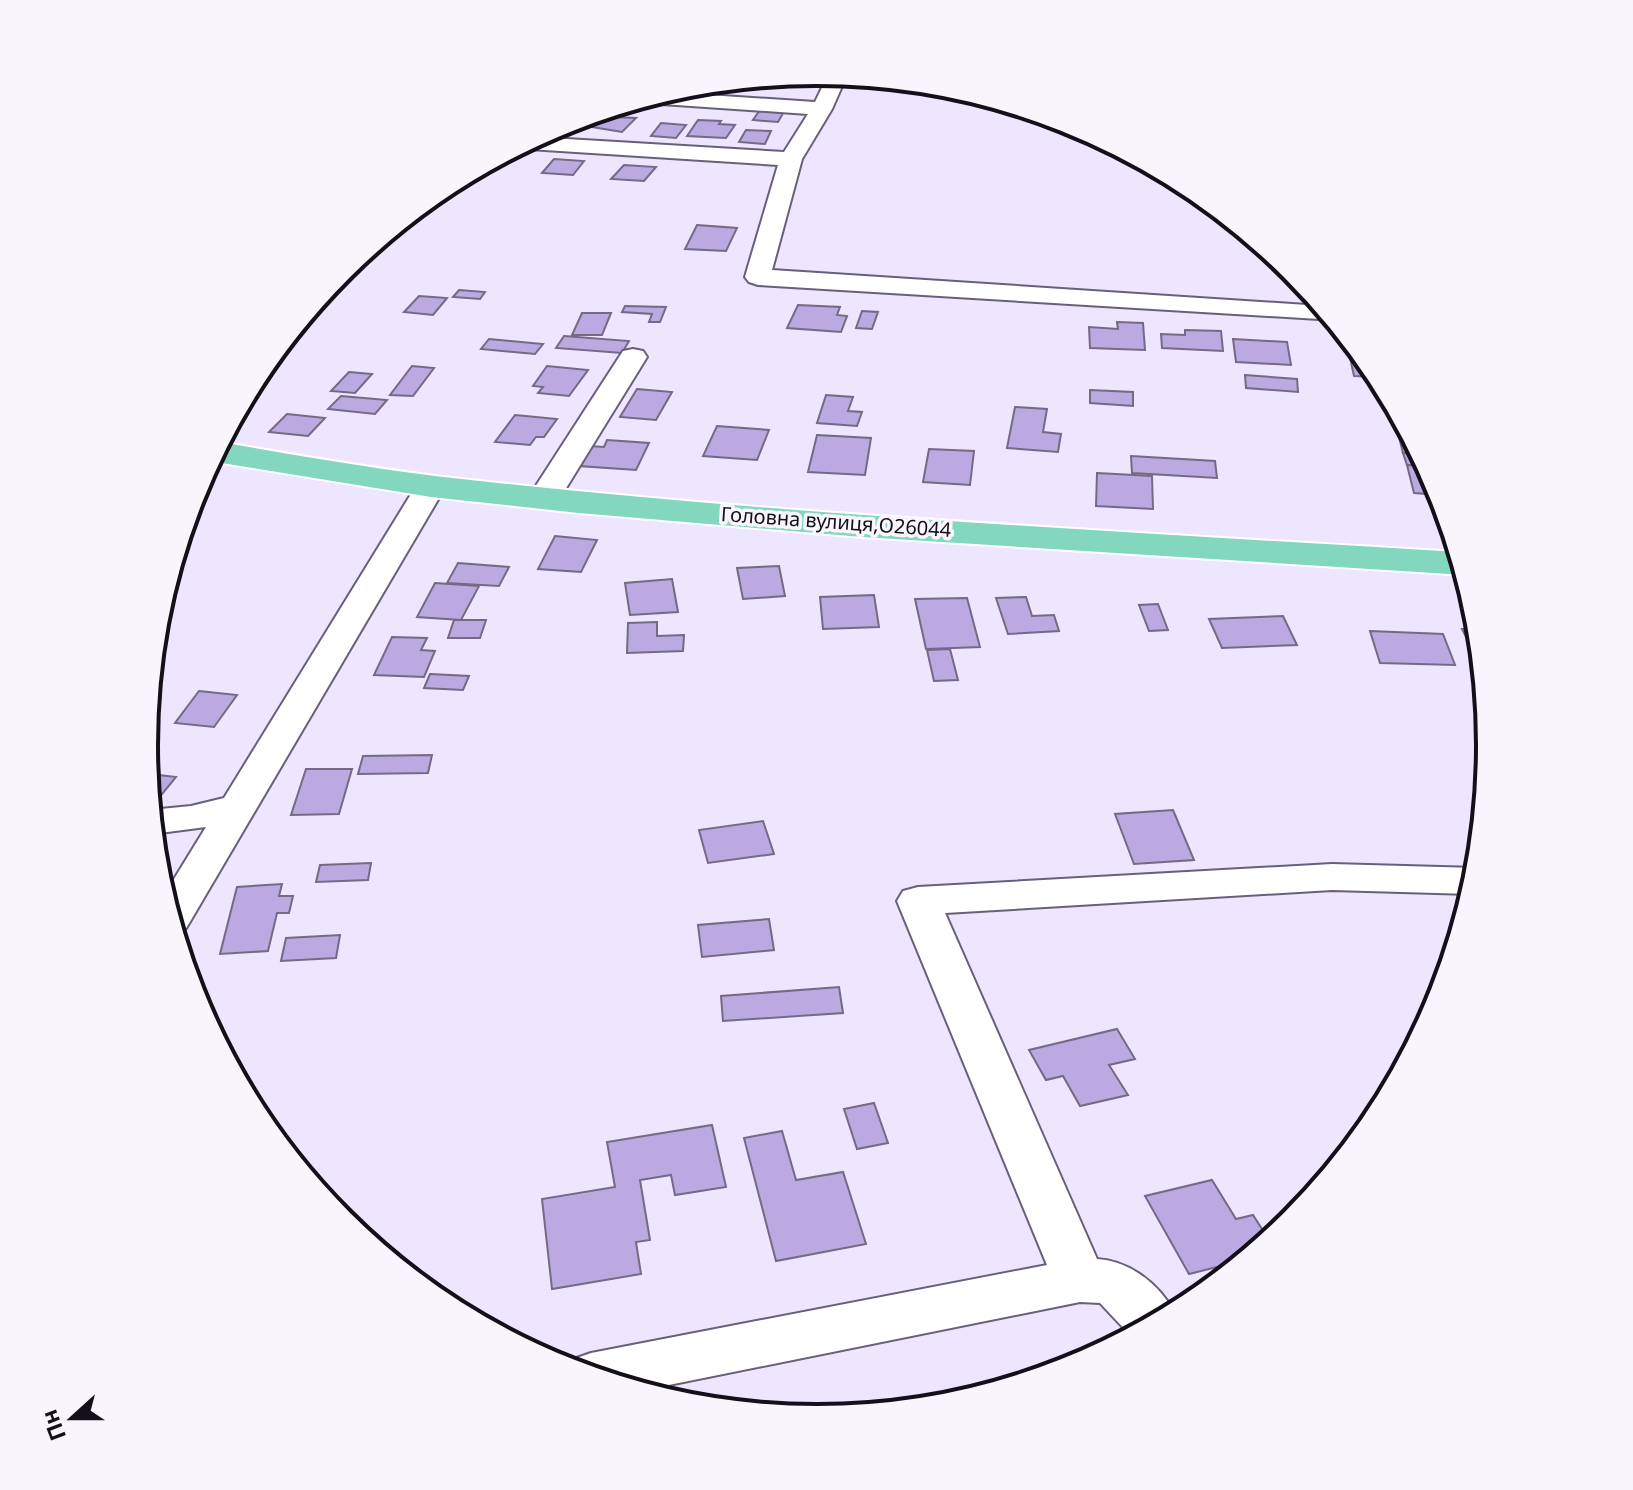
<svg xmlns="http://www.w3.org/2000/svg" width="1633" height="1490" font-family="'Noto Sans',sans-serif">
<rect width="100%" height="100%" fill="#ede6fe"/>
<g fill="#bbaae1" stroke="#736a85" stroke-width="2">
<polygon points="762,107 786,108 778,122 753,120"/>
<polygon points="595,117 612,117 636,118 622,132 586,126"/>
<polygon points="579,118 564,131 546,130 559,123"/>
<polygon points="698,120 721,121 719,124 735,125 726,138 687,136"/>
<polygon points="661,123 686,125 676,138 651,136"/>
<polygon points="746,130 771,131 765,144 739,142"/>
<polygon points="554,159 584,161 573,175 542,173"/>
<polygon points="624,165 656,167 644,181 611,179"/>
<polygon points="697,225 737,228 726,251 685,249"/>
<polygon points="459,290 485,292 480,299 453,297"/>
<polygon points="419,296 447,298 433,315 404,312"/>
<polygon points="798,305 840,307 837,315 847,316 841,332 787,328"/>
<polygon points="625,306 666,307 660,322 649,322 652,314 622,312"/>
<polygon points="862,311 878,312 872,329 856,328"/>
<polygon points="582,313 611,313 602,335 572,335"/>
<polygon points="1117,322 1143,323 1145,350 1090,348 1089,327 1118,329"/>
<polygon points="1185,330 1221,331 1223,351 1162,348 1161,334 1185,335"/>
<polygon points="564,336 629,341 622,353 556,348"/>
<polygon points="489,339 543,344 535,354 481,349"/>
<polygon points="1233,339 1287,342 1291,365 1236,362"/>
<polygon points="1349,353 1362,354 1379,377 1354,376"/>
<polygon points="412,366 434,368 413,396 390,395"/>
<polygon points="547,366 588,370 569,396 538,393 543,387 533,386"/>
<polygon points="349,372 372,374 355,393 331,391"/>
<polygon points="1245,375 1297,379 1298,392 1246,388"/>
<polygon points="637,389 672,392 656,420 620,417"/>
<polygon points="1090,390 1133,392 1133,406 1090,403"/>
<polygon points="826,395 853,397 848,411 862,412 857,426 817,423"/>
<polygon points="341,396 387,400 375,414 328,409"/>
<polygon points="1015,407 1047,409 1043,432 1061,434 1058,452 1007,448"/>
<polygon points="287,414 325,418 308,436 269,432"/>
<polygon points="515,415 557,419 544,437 536,437 530,445 495,442"/>
<polygon points="1396,425 1405,426 1420,454 1403,453"/>
<polygon points="717,426 769,430 757,460 703,456"/>
<polygon points="817,435 871,438 865,475 808,472"/>
<polygon points="607,440 649,443 636,470 579,466 590,446 604,447"/>
<polygon points="929,449 974,451 970,485 923,482"/>
<polygon points="1403,453 1420,454 1427,466 1407,465"/>
<polygon points="1131,456 1215,461 1217,478 1132,473"/>
<polygon points="1407,465 1427,466 1441,495 1414,493"/>
<polygon points="1097,473 1152,476 1153,509 1096,506"/>
<polygon points="555,536 597,540 581,572 538,569"/>
<polygon points="458,563 509,567 499,586 447,583"/>
<polygon points="779,566 785,596 743,599 737,568"/>
<polygon points="672,579 678,612 630,615 625,583"/>
<polygon points="435,583 479,586 461,620 417,617"/>
<polygon points="874,595 879,627 823,629 820,597"/>
<polygon points="1026,597 1032,616 1054,615 1059,631 1008,634 996,598"/>
<polygon points="967,598 980,647 926,649 915,599"/>
<polygon points="1158,604 1168,630 1149,631 1139,605"/>
<polygon points="1283,616 1297,645 1222,648 1209,619"/>
<polygon points="454,620 486,620 480,638 448,638"/>
<polygon points="657,622 657,636 684,635 683,651 627,653 628,623"/>
<polygon points="1462,629 1478,629 1481,664 1480,664"/>
<polygon points="1370,631 1443,634 1455,665 1380,663"/>
<polygon points="392,637 427,638 421,650 435,651 424,677 374,675"/>
<polygon points="950,649 958,680 934,681 927,650"/>
<polygon points="430,674 469,676 463,690 424,688"/>
<polygon points="199,691 237,695 214,727 175,723"/>
<polygon points="432,755 428,773 358,774 363,756"/>
<polygon points="306,769 352,769 339,814 291,815"/>
<polygon points="150,774 176,777 154,804 149,803 147,777"/>
<polygon points="1173,810 1194,860 1134,864 1115,814"/>
<polygon points="763,821 774,854 708,863 699,830"/>
<polygon points="371,863 368,880 316,882 320,865"/>
<polygon points="282,884 279,896 293,896 289,913 277,913 268,951 220,954 237,887"/>
<polygon points="769,919 774,950 702,957 698,925"/>
<polygon points="340,935 336,958 281,961 286,938"/>
<polygon points="839,987 843,1013 723,1021 721,996"/>
<polygon points="1117,1029 1135,1059 1109,1065 1128,1095 1080,1106 1063,1076 1046,1080 1029,1050"/>
<polygon points="874,1103 888,1143 857,1149 844,1109"/>
<polygon points="712,1125 726,1187 675,1195 671,1175 640,1180 650,1240 636,1242 641,1274 552,1289 542,1199 615,1187 607,1142"/>
<polygon points="782,1131 796,1180 843,1172 866,1244 776,1261 744,1138"/>
<polygon points="1212,1180 1236,1219 1253,1215 1269,1240 1245,1260 1189,1274 1145,1196"/>
</g>
<g fill="none" stroke-linecap="round" stroke-linejoin="round">
<g stroke="#685f7a" stroke-width="4">
<g id="minor">
<polygon points="829,73 847,75 832,109 802,159 772,270 1322,306 1335,320 758,285 749,282 745,277 778,165 513,148 533,137 784,152 808,114 647,103 638,99 662,92 815,102"/>
<polygon points="633,349 643,351 647,357 560,498 555,505 544,507 533,505 528,498 623,351"/>
<polygon points="431,477 442,479 446,486 191,920 185,930 174,933 163,897 206,827 152,834 150,810 191,806 224,798 416,486 420,479"/>
<path d="M1332 864 1477 868 1471 894 1332 890 945 913 1097 1259C1130 1261 1159 1284 1175 1313L1131 1336 1100 1303 1080 1302 639 1391 567 1369 571 1360 591 1353 1047 1265 897 901 903 891 918 887Z"/>
</g>
</g>
<g stroke="#fff" stroke-width="4">
<path id="major" d="M219 442C291 454 363 467 435 476 775 515 1117 531 1458 552L1465 575 862 537 579 513 431 497 209 461Z"/>
</g>
<use href="#minor" fill="#fff" fill-rule="evenodd"/>
<use href="#major" fill="#84d7bf" fill-rule="evenodd"/>
</g>
<g text-anchor="middle" stroke-width="7" stroke-linejoin="round" paint-order="stroke">
<g font-size="20" fill="#13101a" stroke="#f8f6fc">
<text transform="translate(836 522) rotate(4)" y="7">Головна вулиця,О26044</text>
</g>
</g>
<path d="M0 0H1633V1490H0ZM158 745a659 659 0 1 1 1318 0a659 659 0 1 1-1318 0Z" fill="#f8f6fc" fill-rule="evenodd"/>
<path fill="none" stroke="#13101a" stroke-width="4" d="M158 745a659 659 0 1 1 1318 0a659 659 0 1 1-1318 0Z"/>
<g transform="translate(72 1418) rotate(249)" stroke="#f8f6fc" stroke-width="6" paint-order="stroke">
<path d="M0-6L14 30L0 20L-14 30Z" fill="#13101a"/>
<text y="-12" font-size="22" font-weight="bold" text-anchor="middle" fill="#13101a">Пн</text>
</g>
</svg>
